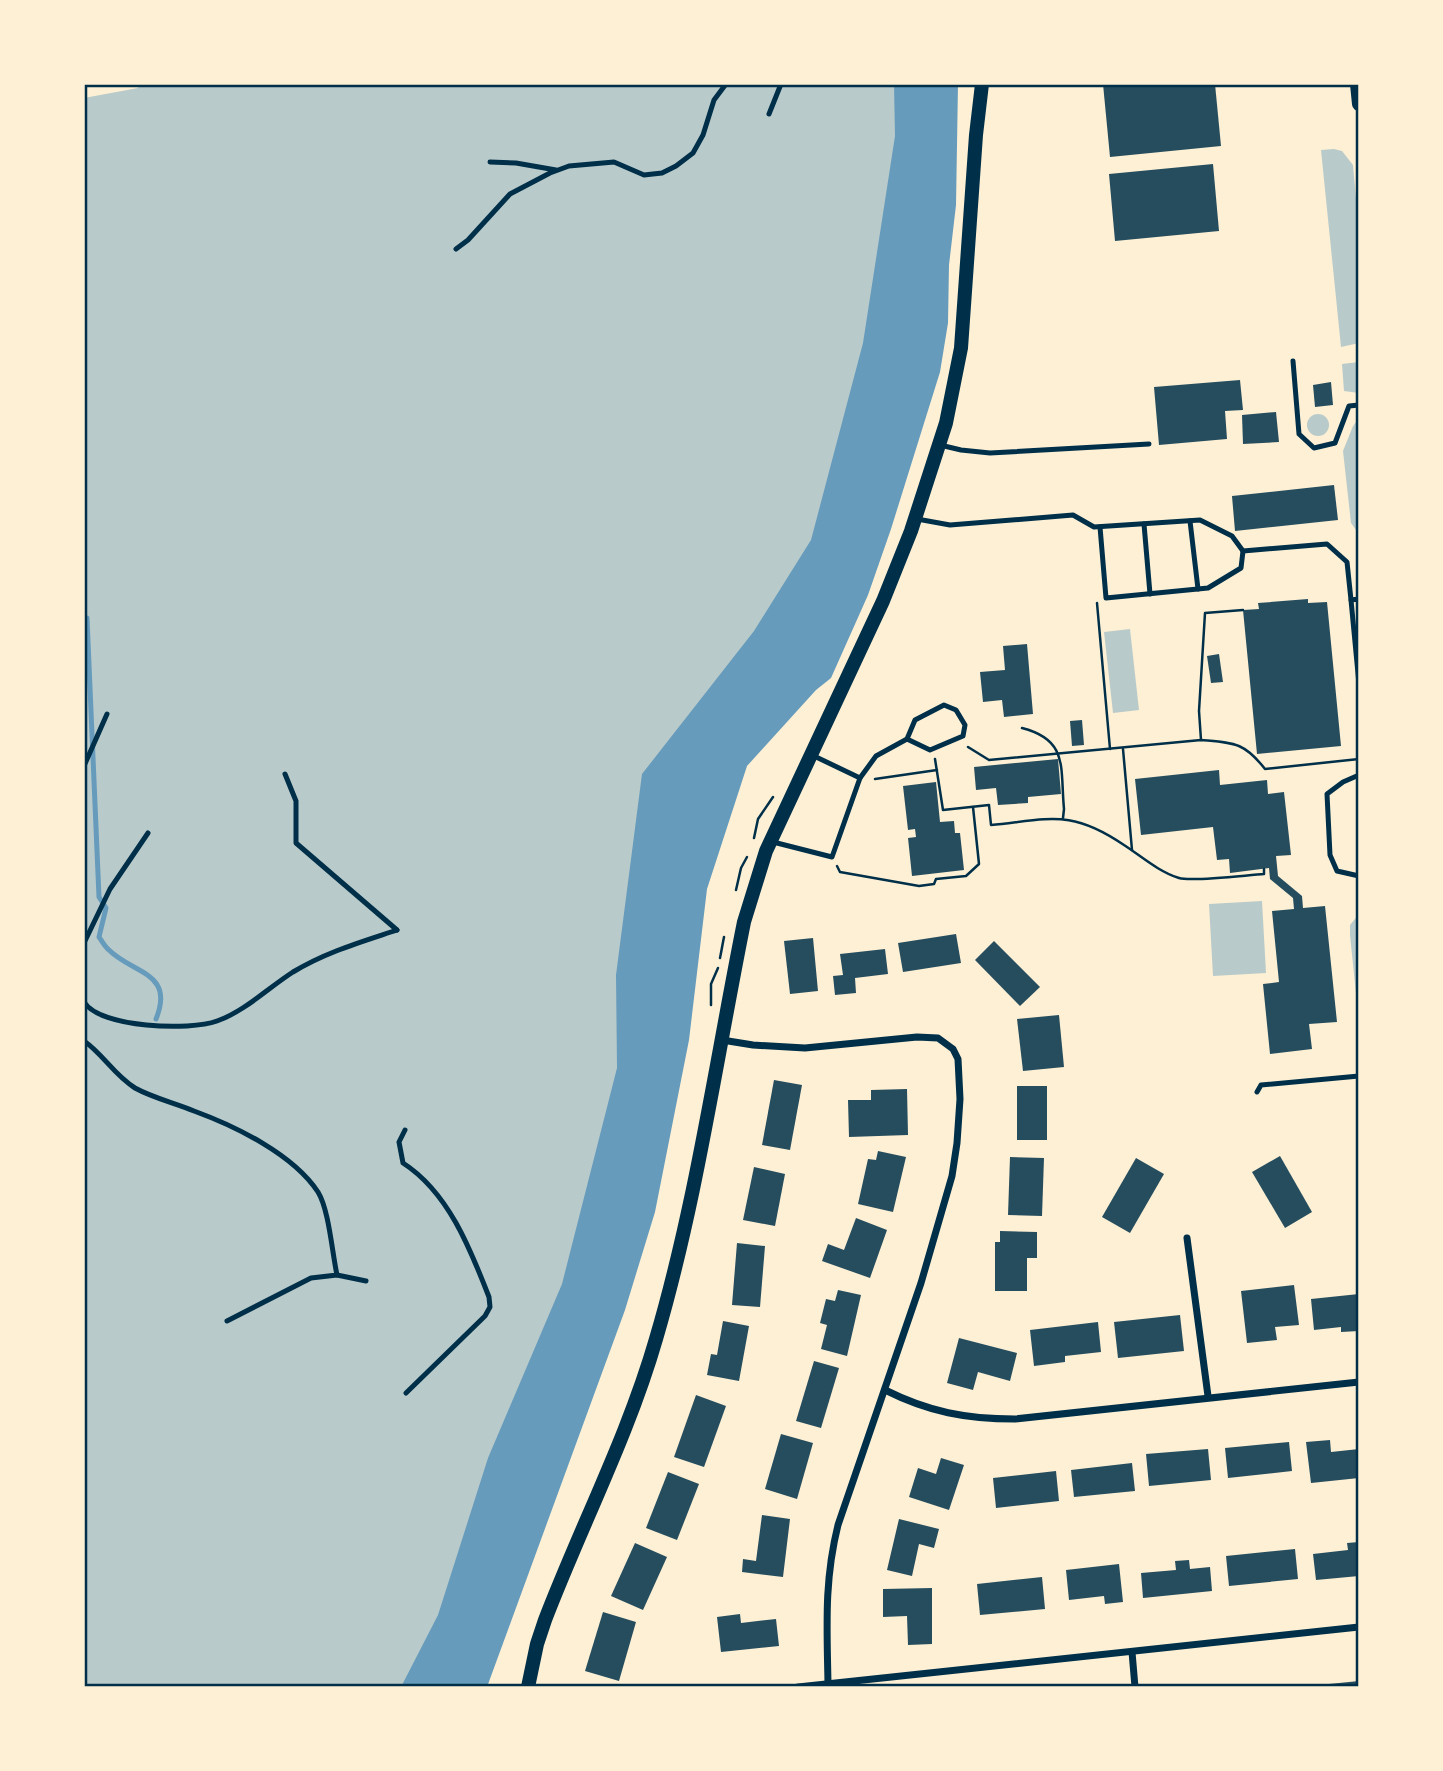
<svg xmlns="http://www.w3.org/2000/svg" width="1443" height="1771" font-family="'DM Sans',sans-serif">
<rect width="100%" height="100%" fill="#fdf0d5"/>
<g fill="#b9caca">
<polygon points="139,84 918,84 833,583 687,785 646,1041 447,1687 84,1687 84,98 138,88"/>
<polygon points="1334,149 1342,151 1353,165 1359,233 1359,343 1341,347 1321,150"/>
<polygon points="1359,362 1359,393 1344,391 1342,364"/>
<circle cx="1318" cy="425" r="11"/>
<polygon points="1359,418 1359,534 1351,523 1343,451 1353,426"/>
<polygon points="1130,629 1139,710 1113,713 1104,632"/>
<polygon points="1262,901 1266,973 1213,976 1209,904"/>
<polygon points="1359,914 1359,1023 1350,935 1350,925"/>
</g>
<polygon fill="#669bbc" points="894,84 958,84 956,205 949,265 948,323 940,372 891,529 868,595 831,678 816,690 747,766 707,889 689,1040 655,1212 625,1310 487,1687 401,1687 438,1615 488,1458 562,1284 617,1068 616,975 642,774 754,631 811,540 863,343 895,136"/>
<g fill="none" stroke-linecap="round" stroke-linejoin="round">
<path stroke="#669bbc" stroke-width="5" d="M87 618 99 897 106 908 99 937C102 941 105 947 109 950 133 974 175 972 156 1019"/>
</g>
<g fill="#264d5e">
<polygon points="1103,84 1215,84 1221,146 1110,157"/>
<polygon points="1213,164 1219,231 1115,241 1109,174"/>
<polygon points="1240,380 1243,410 1225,411 1227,439 1159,445 1154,387"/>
<polygon points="1331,382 1333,405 1315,407 1313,385"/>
<polygon points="1276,412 1279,442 1243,444 1242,415"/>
<polygon points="1334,485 1338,520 1235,531 1232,496"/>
<polygon points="1308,599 1308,603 1327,602 1341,746 1257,754 1243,610 1259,609 1258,603"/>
<polygon points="1027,644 1033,714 1004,717 1002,700 983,702 980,672 1005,670 1003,646"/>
<polygon points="1219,654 1223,682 1211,683 1207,656"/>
<polygon points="1082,720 1084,745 1072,746 1070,721"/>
<polygon points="1058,759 1061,794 1028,797 1028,803 998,805 996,788 976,790 974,767"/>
<polygon points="1219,770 1220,785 1267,780 1268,794 1284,792 1291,855 1276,856 1278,876 1302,896 1303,908 1325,906 1337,1022 1309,1024 1312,1049 1270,1054 1263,984 1279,982 1272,911 1294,909 1293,898 1270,879 1269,868 1230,873 1229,859 1217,860 1213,827 1141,835 1135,779"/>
<polygon points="936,782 940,822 954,821 955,833 960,833 964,870 912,876 908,838 916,837 915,829 908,830 903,786"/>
<polygon points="956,934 961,963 903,972 898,943"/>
<polygon points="813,938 818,991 790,994 784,941"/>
<polygon points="994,941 1040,987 1020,1006 975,960"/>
<polygon points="885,949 888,974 855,978 856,993 835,995 833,976 843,975 840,954"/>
<polygon points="1059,1015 1064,1067 1023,1071 1017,1019"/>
<polygon points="774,1080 802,1085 790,1150 762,1145"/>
<rect x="1017" y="1086" width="30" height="54"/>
<polygon points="907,1089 908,1135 849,1137 848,1100 871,1100 871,1090"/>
<polygon points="878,1151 906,1157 893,1212 858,1204 868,1159 876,1160"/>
<polygon points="1280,1156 1312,1212 1285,1228 1252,1172"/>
<polygon points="1010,1157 1044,1158 1042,1216 1008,1215"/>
<polygon points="1136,1158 1164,1174 1130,1233 1102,1217"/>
<polygon points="754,1167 785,1174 775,1226 743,1220"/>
<polygon points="856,1218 887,1230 870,1278 822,1261 828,1244 844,1250"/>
<polygon points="1000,1231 1037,1232 1037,1258 1027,1258 1027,1291 995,1291 995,1242 1000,1242"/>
<polygon points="737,1243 765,1246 760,1307 732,1305"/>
<polygon points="1294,1285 1299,1325 1275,1327 1277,1340 1247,1343 1241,1291"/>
<polygon points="838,1290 861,1295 847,1356 821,1349 827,1325 820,1323 826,1299 835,1301"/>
<polygon points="1359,1294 1359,1331 1341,1332 1341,1327 1314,1330 1311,1299"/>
<polygon points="1180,1315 1184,1351 1118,1358 1114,1322"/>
<polygon points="723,1321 749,1326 739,1381 707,1375 711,1354 717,1355"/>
<polygon points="1098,1322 1101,1352 1065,1356 1065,1362 1034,1366 1030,1330"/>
<polygon points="959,1338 1017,1353 1010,1381 978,1372 973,1390 947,1383"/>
<polygon points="814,1361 839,1368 821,1428 796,1421"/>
<polygon points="696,1395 726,1406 704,1467 674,1457"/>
<polygon points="781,1434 813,1443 797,1499 765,1489"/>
<polygon points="1330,1440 1331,1452 1359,1449 1359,1478 1311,1483 1306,1442"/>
<polygon points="1289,1442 1292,1471 1228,1478 1225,1448"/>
<polygon points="1208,1449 1211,1480 1149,1486 1146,1454"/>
<polygon points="941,1458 964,1465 949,1510 909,1497 918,1468 936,1474"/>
<polygon points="1132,1463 1135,1491 1074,1497 1071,1470"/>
<polygon points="1056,1471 1059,1501 996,1508 993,1478"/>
<polygon points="668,1472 699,1484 677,1540 646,1528"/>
<polygon points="762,1515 790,1519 783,1577 742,1572 743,1559 756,1561"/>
<polygon points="899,1519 939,1529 934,1548 919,1544 912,1576 887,1570"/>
<polygon points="1359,1542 1359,1576 1316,1580 1313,1554 1348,1550 1347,1543"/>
<polygon points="635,1543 667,1557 643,1610 611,1596"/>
<polygon points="1295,1549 1298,1579 1229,1586 1226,1556"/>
<polygon points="1189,1560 1190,1569 1210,1567 1212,1591 1143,1598 1141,1573 1176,1570 1175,1561"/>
<polygon points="1119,1564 1123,1602 1105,1604 1104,1596 1069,1600 1066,1570"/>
<polygon points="1042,1577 1045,1609 980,1615 977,1584"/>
<polygon points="932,1588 932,1644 908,1645 907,1616 883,1617 883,1589"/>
<polygon points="603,1612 636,1622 619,1681 585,1671"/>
<polygon points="740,1614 741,1623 776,1619 779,1646 721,1652 717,1617"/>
<polygon points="1359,1681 1359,1687 1330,1687 1329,1684"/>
</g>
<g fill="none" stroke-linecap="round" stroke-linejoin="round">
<g stroke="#003049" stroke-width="2.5">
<polyline points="1097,603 1110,749"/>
<path d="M1022 728C1069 740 1060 768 1064 809L1063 818"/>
<polyline points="1201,740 1199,711 1205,613 1243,610"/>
<path d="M968 747 989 760 1201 740C1234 743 1244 742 1265 769L1359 759"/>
<polyline points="1123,749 1132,850"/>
<path d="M935 759 943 810 989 805 991 825C1051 819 1071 809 1124 845 1141 856 1159 872 1179 878 1192 882 1247 875 1264 874V869"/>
<polyline points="875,779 937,770"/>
<polyline points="754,838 758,819 773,797"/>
<polyline points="837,866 840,872 919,886 934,884 936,879 966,876 979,864 973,807"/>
<polyline points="736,890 741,868 747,857"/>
<polyline points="720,958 724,937"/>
<polyline points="711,1005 711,984 718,968"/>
</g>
<g stroke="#003049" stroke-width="5">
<polyline points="769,114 781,84"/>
<polyline points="490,162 516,163 556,170"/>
<polyline points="456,249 468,240 510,194 550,173 569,166 614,162 644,175 662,173 676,166 693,153 703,135 714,100 726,84"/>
<polyline points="1293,361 1299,434 1314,448 1335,443 1349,406 1359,405"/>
<polyline points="940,445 961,450 990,453 1149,444"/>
<polyline points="917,519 950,525 1073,515 1094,527 1200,520 1232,536 1243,551 1327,544 1347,562 1351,600"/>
<polyline points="1190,521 1198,589"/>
<polyline points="1144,524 1150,594"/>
<polyline points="1100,527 1106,598 1208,588 1241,568 1243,551"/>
<polyline points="1359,599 1351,600 1359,684"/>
<polyline points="84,766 107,714"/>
<polyline points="285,774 296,801 296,843 397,930"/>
<polyline points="1359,775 1343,782 1327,794 1330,855 1337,871 1359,876"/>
<polyline points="860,778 876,756 907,739 915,720 944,705 956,710 965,725 963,736 930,750 907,739"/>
<polyline points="773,842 832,857 860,778 814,756"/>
<polyline points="84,943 110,889 148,833"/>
<path d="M84 1002C100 1028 190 1031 217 1021 245 1011 268 988 293 972 326 952 361 942 397 930"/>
<path d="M84 1041C103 1054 114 1075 135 1088 153 1098 175 1103 194 1111 235 1126 293 1154 318 1192 329 1210 332 1252 337 1275L311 1278 227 1321"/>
<polyline points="1257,1092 1261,1085 1359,1076"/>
<path d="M405 1130 399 1142 403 1163C448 1192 470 1248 489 1297L490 1307 485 1316 406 1393"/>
<polyline points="337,1275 366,1281"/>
</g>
<g stroke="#003049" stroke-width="7">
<path d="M722 1040 753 1045 805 1048 917 1037 938 1038 953 1049 958 1059 960 1099 957 1143 952 1176 921 1283 838 1525C824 1581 827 1627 828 1684"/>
<polyline points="1187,1238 1208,1396"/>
<path d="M885 1390C929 1412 966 1419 1015 1419L1359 1382"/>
<polyline points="1132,1652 1135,1687"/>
<polyline points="798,1687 1359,1627"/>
</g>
<g stroke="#003049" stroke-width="14">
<polyline points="1357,84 1359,104"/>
<path d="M528 1687 537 1644 545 1620C581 1526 628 1436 656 1339 696 1203 716 1061 744 922L766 851 883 601 911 531 946 423 961 348 976 135 982 84"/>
</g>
</g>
<rect width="1443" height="1771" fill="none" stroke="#fdf0d5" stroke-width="172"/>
<rect x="86" y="86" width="1271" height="1599" fill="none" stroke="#003049" stroke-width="2.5"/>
</svg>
